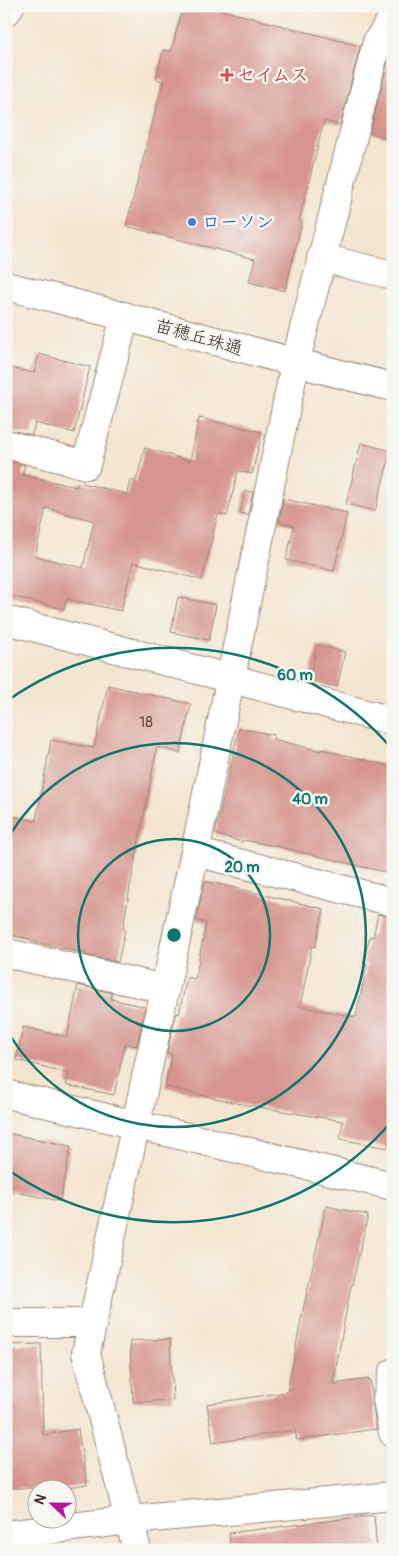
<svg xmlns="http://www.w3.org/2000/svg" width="399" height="1556" font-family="Pangolin,'Klee One',sans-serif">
<rect width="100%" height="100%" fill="#f6f6f2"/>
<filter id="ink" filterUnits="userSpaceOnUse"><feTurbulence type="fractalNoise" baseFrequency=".02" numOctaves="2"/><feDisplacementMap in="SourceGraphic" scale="10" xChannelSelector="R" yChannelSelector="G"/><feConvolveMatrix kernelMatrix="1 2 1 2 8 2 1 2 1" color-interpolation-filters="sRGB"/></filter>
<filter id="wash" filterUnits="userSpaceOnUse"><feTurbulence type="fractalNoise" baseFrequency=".0096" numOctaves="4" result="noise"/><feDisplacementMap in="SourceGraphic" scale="20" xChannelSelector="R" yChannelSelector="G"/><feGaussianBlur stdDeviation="1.12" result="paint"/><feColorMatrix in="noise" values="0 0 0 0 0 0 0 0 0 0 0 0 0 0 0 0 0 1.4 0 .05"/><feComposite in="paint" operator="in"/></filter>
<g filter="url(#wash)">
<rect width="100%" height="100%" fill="#f4e5d0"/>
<g id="blocks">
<g fill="#d5958e" fill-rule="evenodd">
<polygon points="183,6 206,6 360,46 340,125 324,121 299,221 302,222 285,291 249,282 255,259 126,226 163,81 156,79 163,50 171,52"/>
<polygon points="390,53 393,54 393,139 370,133"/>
<polygon points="39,354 90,367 74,433 35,423 32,435 6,429 6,367 34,373"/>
<path d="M199 418 262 432 252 474 238 471 227 516 218 514 202 580 133 562 121 611 67 599 64 609 6 595V460L25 465 22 475 77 487 78 482 127 494 130 480 136 481 145 448 190 461ZM46 508 94 521 83 568 35 556Z"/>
<polygon points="361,443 391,451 375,511 346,504"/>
<polygon points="245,491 253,492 248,515 240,513"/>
<polygon points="283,499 347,513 334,571 286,560 294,526 279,522"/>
<polygon points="178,597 216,605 209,640 171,632"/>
<polygon points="317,645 345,652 337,687 309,680"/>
<polygon points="108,685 191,704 180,753 157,747 130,887 123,929 125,930 118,962 85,955 85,953 30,941 30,939 6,934 6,815 36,821 51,740 94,748"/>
<polygon points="239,728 274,735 273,739 321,751 321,749 393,767 393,874 280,847 243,840 242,842 215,834"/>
<polygon points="205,881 324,909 315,947 312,946 300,1006 356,1017 367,964 363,963 370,936 373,937 378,914 393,917 393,1122 388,1148 340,1139 343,1121 246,1105 165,1087 172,1054 167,1053 176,1013 179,1014 187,977 195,979 206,923 196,920"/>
<polygon points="78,985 112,993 111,999 145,1007 137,1046 125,1044 114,1095 66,1085 69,1073 16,1060 23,1027 67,1037"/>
<polygon points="6,1133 71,1146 60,1201 6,1190"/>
<polygon points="326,1206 368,1215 352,1285 351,1285 333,1384 370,1379 376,1429 297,1440 295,1430 213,1443 207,1404 287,1392 303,1310"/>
<polygon points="170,1339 173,1400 133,1402 130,1341"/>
<polygon points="41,1344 43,1435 78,1429 87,1485 66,1488 6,1488 6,1345"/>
<polygon points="374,1515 377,1550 230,1550 229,1533"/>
</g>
</g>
</g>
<g filter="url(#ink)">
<use href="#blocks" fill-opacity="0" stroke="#988877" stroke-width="1"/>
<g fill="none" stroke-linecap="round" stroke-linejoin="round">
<g stroke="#988877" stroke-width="30">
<g id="minor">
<polyline points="6,12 10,6"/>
<polyline points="321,258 393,275"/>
<path d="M6 286C136 318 263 356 393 387"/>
<polyline points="6,444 86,465 125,316"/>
<polyline points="6,620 393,721"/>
<polyline points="195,852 393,902"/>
<polyline points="6,953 165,989"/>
<polyline points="6,1094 393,1186"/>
<polyline points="6,1323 91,1323"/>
<polyline points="393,1373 387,1399 393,1433"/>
<polyline points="6,1535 130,1520 393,1496"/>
<polyline points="137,1550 86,1353 195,852 295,364 377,42 393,17"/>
</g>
</g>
<use href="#minor" stroke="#fff" stroke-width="28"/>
</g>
</g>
<g fill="none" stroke="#0f766e" stroke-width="2.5">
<circle cx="174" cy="935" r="96"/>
<path d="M7 840A192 192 0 1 1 7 1030"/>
<path d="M392 1121A287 287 0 0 1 7 1169M7 701A287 287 0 0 1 392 749"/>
</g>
<path fill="#e0444e" stroke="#f6f6f2" stroke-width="2" d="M224.5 67.5h5v5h5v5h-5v5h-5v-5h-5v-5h5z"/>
<circle fill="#3f7fe0" stroke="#f6f6f2" stroke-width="2" cx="192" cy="222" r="5"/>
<g text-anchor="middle" stroke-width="5" stroke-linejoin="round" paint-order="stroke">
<g font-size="15" fill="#62453a">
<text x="146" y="727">18</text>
</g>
<g font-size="18" font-weight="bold" fill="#be3a42" stroke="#f6f6f2" text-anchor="start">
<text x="237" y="81">セイムス</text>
</g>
<g font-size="18" font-weight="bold" fill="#366cbe" stroke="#f6f6f2" text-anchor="start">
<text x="202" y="228">ローソン</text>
</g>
<g font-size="18" fill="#3b2a1e" stroke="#f6f6f2">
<text transform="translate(199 337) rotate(16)" y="6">苗穂丘珠通</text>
</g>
</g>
<circle cx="174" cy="935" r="8" fill="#0f766e" stroke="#f6f6f2" stroke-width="2.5"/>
<g font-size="15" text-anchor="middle" font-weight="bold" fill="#0f766e" stroke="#f6f6f2" stroke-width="5" stroke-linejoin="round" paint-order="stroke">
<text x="295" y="680">60 m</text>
<text x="310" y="804">40 m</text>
<text x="242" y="872">20 m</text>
</g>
<rect width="399" height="1556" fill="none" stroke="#f6f6f2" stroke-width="25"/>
<g transform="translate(52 1504) rotate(292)"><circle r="24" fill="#f6f6f2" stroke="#aba49d"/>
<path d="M0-4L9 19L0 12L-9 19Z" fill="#b5179e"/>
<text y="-8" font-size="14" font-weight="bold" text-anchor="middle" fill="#3b2a1e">N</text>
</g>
</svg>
